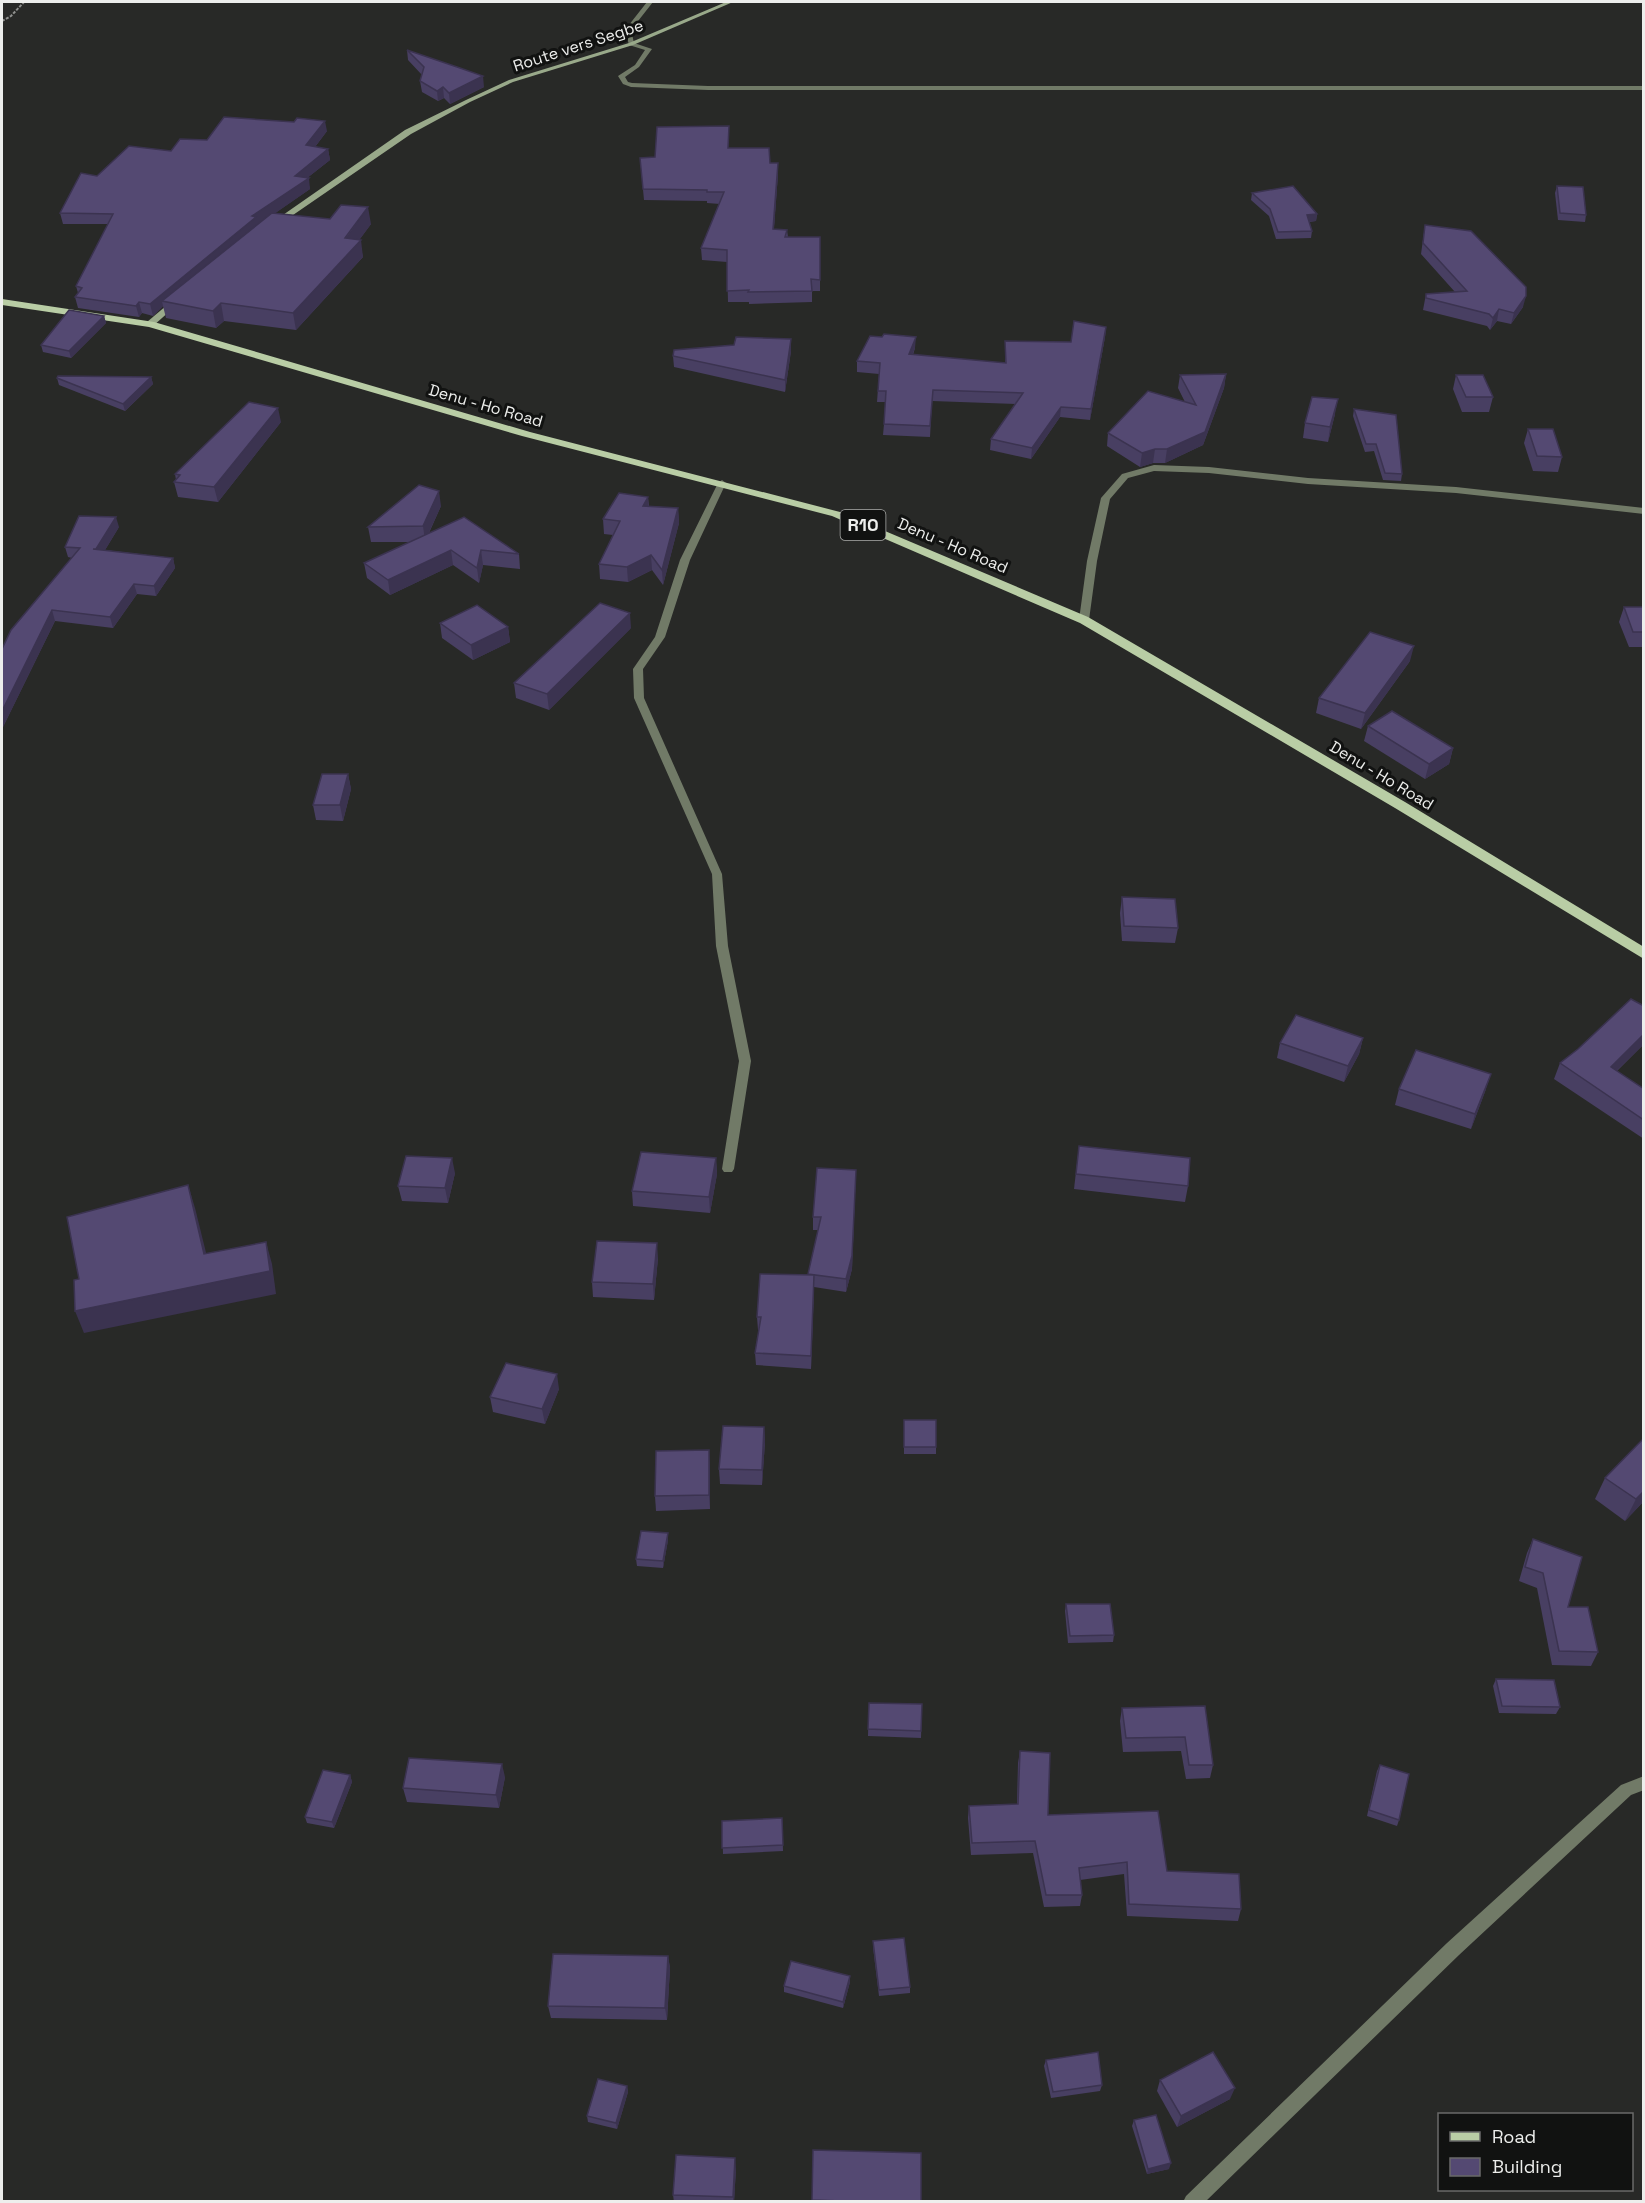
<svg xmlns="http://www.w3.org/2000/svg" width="1645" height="2203" font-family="'Space Grotesk',sans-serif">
<rect width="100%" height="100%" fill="#282927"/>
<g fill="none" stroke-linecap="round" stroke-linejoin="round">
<polyline stroke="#90918f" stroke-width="2" stroke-dasharray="3 1.5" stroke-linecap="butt" points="2,21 11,16 24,2"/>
<g fill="#717a67" fill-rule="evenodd">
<polygon points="647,2 653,2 631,30 634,43 652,49 639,67 625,77 628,82 632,83 708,86 1644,86 1644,90 708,90 631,87 623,84 618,76 635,65 645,50 629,45 625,30"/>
<polygon points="1154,465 1209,467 1308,478 1456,487 1644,508 1644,514 1456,493 1308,484 1209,473 1154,471 1128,478 1110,499 1097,561 1089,620 1084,623 1081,622 1079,620 1087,561 1101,498 1122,474"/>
<polygon points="722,480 726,483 690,560 665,637 643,669 644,698 722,874 728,946 751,1061 734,1169 732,1172 724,1172 722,1169 739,1061 716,946 712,874 634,698 633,669 655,637 680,560 718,483"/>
<polygon points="1644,1776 1644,1790 1631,1795 1459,1955 1205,2202 1183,2202 1186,2196 1447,1943 1621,1785"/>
</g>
<g fill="#99a98a" fill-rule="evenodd">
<polygon points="726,2 733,2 633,45 513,82 470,102 411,134 277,226 270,224 405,130 466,100 509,80 629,43"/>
<polygon points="173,300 180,302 153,326 147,326 147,322"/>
</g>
<polygon fill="#b9cda5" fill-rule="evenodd" points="2,299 154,322 530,432 840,512 1088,617 1405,802 1644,947 1644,959 1395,808 1080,623 832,516 522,436 149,327 2,305"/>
</g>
<g fill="#483f62">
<polygon points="407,50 484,87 450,104 444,98 438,101 422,92 420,81 422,75 408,60"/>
<polygon points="327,131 315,147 328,149 330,160 307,178 310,189 275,213 371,224 359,240 363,257 296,330 224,321 216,328 166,318 163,306 153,316 142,313 139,317 78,308 75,297 78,293 76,286 108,224 63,224 60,213 97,176 207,140"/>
<polygon points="729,148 770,163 778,174 774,229 787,230 788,237 820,237 820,291 812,291 812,302 749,304 749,302 728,302 727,262 702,260 701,248 720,204 707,203 707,201 644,200 640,158 655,157"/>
<polygon points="1557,186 1586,215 1585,222 1558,220 1555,193"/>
<polygon points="1252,193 1317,214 1316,221 1309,222 1312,231 1311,238 1276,239 1269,216 1251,200"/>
<polygon points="1425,225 1523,307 1511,324 1497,321 1490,330 1487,326 1423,310 1426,294 1455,292 1421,254"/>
<polygon points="104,316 106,323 71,358 43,352 41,345"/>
<polygon points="1106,327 1105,337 1090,420 1060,417 1031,459 990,450 991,439 1016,404 932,401 930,437 883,435 886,402 877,402 879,374 857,372 857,361 915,348 913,355 1005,363 1005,341 1071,342"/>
<polygon points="791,339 791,351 785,392 674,367 673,356"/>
<polygon points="1226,374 1224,388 1203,445 1165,463 1153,463 1140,467 1107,446 1108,433 1185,402 1178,388 1180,375"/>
<polygon points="1456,375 1493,397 1489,412 1462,412 1453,389"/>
<polygon points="151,377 153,384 125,411 59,385 57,378"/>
<polygon points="1354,409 1402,474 1401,481 1383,480 1374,451 1365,452 1353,416"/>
<polygon points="1335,414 1328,442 1303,438 1305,423"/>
<polygon points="281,422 218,502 178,497 174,482 176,480 175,474"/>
<polygon points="1528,429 1562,457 1558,472 1533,471 1524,443"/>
<polygon points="648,497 649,506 678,508 679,523 663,585 652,570 628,582 600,579 599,564 613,535 604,534 603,519"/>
<polygon points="441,506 429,533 519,554 520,569 483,565 479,583 453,565 390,595 367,578 364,563 410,542 371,542 368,527"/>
<polygon points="119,527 105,550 173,558 175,568 156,596 137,594 113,628 55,621 2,729 2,649 72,558 68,557 65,547"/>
<polygon points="1624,607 1644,607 1644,647 1629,647 1619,622"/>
<polygon points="440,623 508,627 510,642 473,660 442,638"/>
<polygon points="631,628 549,710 516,698 514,683"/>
<polygon points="1410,661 1361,729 1316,713 1319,698"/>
<polygon points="1368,726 1453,748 1449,764 1425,779 1364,741"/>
<polygon points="348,774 351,789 343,821 316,820 313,805"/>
<polygon points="1122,897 1178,928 1175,943 1122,941 1120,913"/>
<polygon points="1644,1006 1644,1044 1617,1071 1644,1089 1644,1139 1554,1079 1560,1063"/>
<polygon points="1363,1038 1359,1054 1344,1082 1277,1058 1280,1043"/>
<polygon points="1399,1089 1486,1089 1471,1129 1395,1105"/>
<polygon points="1079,1146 1188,1186 1185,1202 1074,1189"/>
<polygon points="716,1158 717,1174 710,1213 633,1206 632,1191"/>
<polygon points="856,1170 852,1269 846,1292 814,1287 811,1369 756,1365 755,1353 759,1330 758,1330 757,1317 808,1275 818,1230 813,1230 813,1217"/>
<polygon points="455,1173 448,1203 402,1201 398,1186"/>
<polygon points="658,1258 654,1300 593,1297 592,1282"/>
<polygon points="559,1389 545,1424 493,1412 490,1397"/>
<polygon points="764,1427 765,1442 762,1485 720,1484 719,1469"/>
<polygon points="904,1427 936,1447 936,1454 904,1454"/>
<polygon points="1644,1438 1644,1501 1625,1521 1595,1499 1605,1478"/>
<polygon points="710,1465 710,1509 656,1511 655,1496"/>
<polygon points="668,1533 668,1540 663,1568 637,1566 636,1559"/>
<polygon points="1533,1539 1568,1607 1598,1652 1591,1666 1552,1665 1537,1588 1519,1581 1527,1553"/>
<polygon points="1066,1604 1114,1635 1113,1642 1068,1643 1065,1611"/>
<polygon points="1496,1679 1560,1707 1556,1714 1499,1713 1493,1686"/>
<polygon points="869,1703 922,1704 921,1738 868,1736"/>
<polygon points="1205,1706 1213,1765 1210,1778 1186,1779 1181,1751 1123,1752 1120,1721 1122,1708"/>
<polygon points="1020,1751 1048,1815 1167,1871 1241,1909 1238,1921 1127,1916 1124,1874 1080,1880 1082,1895 1080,1906 1044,1907 1033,1853 971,1855 968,1818 969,1806 1017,1804 1018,1763"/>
<polygon points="1380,1765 1399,1820 1397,1826 1367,1816 1377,1771"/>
<polygon points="350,1775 352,1782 334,1828 307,1823 305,1817"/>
<polygon points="505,1777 499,1808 407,1802 403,1788"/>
<polygon points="782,1818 783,1851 723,1854 722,1821"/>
<polygon points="873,1941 910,1987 910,1993 879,1996 873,1947"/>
<polygon points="668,1956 670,1968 667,2020 551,2018 548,2006"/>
<polygon points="850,1982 843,2008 784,1992 784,1986"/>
<polygon points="1046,2060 1102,2085 1100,2091 1051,2098 1044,2066"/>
<polygon points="1160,2080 1230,2099 1177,2127 1157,2091"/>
<polygon points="627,2086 628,2092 617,2129 588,2122 587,2116"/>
<polygon points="1134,2120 1169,2169 1147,2174 1132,2126"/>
<polygon points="813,2150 921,2202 812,2202"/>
<polygon points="736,2169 734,2202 674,2202 673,2195"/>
</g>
<g fill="#3b3350">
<polygon points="483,76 484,87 450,104 449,93"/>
<polygon points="443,87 444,98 438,101 437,91"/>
<polygon points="325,121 327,131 308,156 306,145"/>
<polygon points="328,149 330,160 297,186 309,178 310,189 257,226 162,301 163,306 153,316 150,304 252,216 295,176"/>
<polygon points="778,163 778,174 773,240 773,229"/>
<polygon points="368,207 371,224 352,250 361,240 363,257 296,330 293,313"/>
<polygon points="1317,214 1316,221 1305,222 1307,215"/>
<polygon points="1526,296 1523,307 1511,324 1514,313"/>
<polygon points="139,302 142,313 139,317 136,306"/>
<polygon points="221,303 224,321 216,328 213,311"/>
<polygon points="1499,309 1497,321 1490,330 1493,318"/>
<polygon points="104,316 106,323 71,358 69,351"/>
<polygon points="1106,327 1105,337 1090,420 1091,409"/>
<polygon points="916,337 915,348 908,365 909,354"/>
<polygon points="791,339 791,351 785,392 785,380"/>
<polygon points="1226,374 1224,388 1203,445 1165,463 1167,449"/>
<polygon points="151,377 153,384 125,411 123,404"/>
<polygon points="1338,399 1335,414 1328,442 1330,427"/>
<polygon points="1061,407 1060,417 1031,459 1032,448"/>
<polygon points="278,408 281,422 218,502 214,487"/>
<polygon points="1155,449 1153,463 1140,467 1142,453"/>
<polygon points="439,491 441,506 425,541 423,526"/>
<polygon points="648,497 649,512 643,506"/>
<polygon points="678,508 679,523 663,585 662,570"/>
<polygon points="116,517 119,527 99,560 96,549"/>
<polygon points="451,550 453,565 390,595 388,580"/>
<polygon points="481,550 483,565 479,583 477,568"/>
<polygon points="651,555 652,570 628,582 627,567"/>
<polygon points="173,558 175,568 156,596 154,586"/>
<polygon points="134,584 137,594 113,628 110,617"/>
<polygon points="52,610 55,621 2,729 2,711"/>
<polygon points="630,613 631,628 549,710 547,694"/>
<polygon points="508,627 510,642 473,660 471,645"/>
<polygon points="1414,646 1410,661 1361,729 1365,713"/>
<polygon points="1453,748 1449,764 1425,779 1429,764"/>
<polygon points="348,774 351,789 343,821 340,805"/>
<polygon points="1644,1034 1644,1044 1605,1082 1611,1067"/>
<polygon points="1363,1038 1359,1054 1344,1082 1348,1066"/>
<polygon points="1491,1074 1486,1089 1471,1129 1475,1114"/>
<polygon points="452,1158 455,1173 448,1203 445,1188"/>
<polygon points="716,1158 717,1174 710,1213 709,1197"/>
<polygon points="856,1170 852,1269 846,1292 846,1279"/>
<polygon points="188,1185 195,1208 212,1277 204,1254"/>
<polygon points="266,1242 272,1264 276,1294 84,1333 75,1311"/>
<polygon points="657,1243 658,1258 654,1300 653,1284"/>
<polygon points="814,1275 814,1288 811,1369 811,1356"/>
<polygon points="557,1374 559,1389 545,1424 542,1409"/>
<polygon points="764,1427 765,1442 762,1485 762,1470"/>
<polygon points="709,1450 710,1465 710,1509 709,1495"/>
<polygon points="1644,1491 1644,1501 1625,1521 1636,1499"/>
<polygon points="668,1533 668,1540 663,1568 663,1561"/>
<polygon points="502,1764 505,1777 499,1808 496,1795"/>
<polygon points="350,1775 352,1782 334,1828 332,1822"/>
<polygon points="668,1956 670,1968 667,2020 665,2008"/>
<polygon points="850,1976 850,1982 843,2008 843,2002"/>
<polygon points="627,2086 628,2092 617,2129 616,2123"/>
<polygon points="1235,2088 1230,2099 1177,2127 1181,2116"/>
<polygon points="735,2158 736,2169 734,2202 733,2202"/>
<polygon points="1171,2163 1169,2169 1147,2174 1148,2169"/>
</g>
<g fill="#544972" stroke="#3b3350" stroke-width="1.5">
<polygon points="407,50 460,68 483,76 449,93 443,87 437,91 420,81 424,67"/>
<polygon points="224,117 294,122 297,118 325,121 306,145 328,149 295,176 309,178 252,216 256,217 150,304 139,302 136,306 75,297 82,288 76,286 113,214 60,213 81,173 97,176 129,146 171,151 180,139 207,140"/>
<polygon points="729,126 728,148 769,148 770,163 778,163 773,229 787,230 785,237 820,237 820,280 811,279 812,291 748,292 749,290 727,291 727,250 701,248 724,192 707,192 707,190 643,189 640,158 655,157 657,127"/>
<polygon points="1293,186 1317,214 1307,215 1312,231 1278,232 1270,209 1252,193"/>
<polygon points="1557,186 1583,187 1586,215 1560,213"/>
<polygon points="341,205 368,207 345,238 361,240 293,313 221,303 213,311 162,301 272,213 330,219"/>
<polygon points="1425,225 1471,231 1526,287 1526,296 1514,313 1499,309 1493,318 1489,314 1426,298 1426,294 1467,291 1423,243"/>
<polygon points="69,310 104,316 69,351 41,345"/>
<polygon points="1074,321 1106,327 1091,409 1061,407 1032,448 991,439 1023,393 933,390 930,426 884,424 886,391 878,391 880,363 857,361 870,336 882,337 884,334 916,337 909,354 1006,363 1005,341 1071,342"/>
<polygon points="736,337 791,339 785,380 673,356 674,350 734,345"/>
<polygon points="1226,374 1205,432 1167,449 1155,449 1142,453 1108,433 1148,391 1196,405 1180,375"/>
<polygon points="1456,375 1483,375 1493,397 1466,397"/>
<polygon points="58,376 151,377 123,404 57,378"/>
<polygon points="1312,397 1338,399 1330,427 1305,423"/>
<polygon points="249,402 278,408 214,487 174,482 180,475 175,474"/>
<polygon points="1354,409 1396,415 1402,474 1385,473 1376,444 1366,444"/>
<polygon points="1528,429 1553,429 1562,457 1537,456"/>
<polygon points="419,485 439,491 423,526 368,527"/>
<polygon points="619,493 648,497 643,506 678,508 662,570 651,555 627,567 599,564 620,521 603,519"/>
<polygon points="79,516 116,517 96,549 93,549 173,558 154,586 134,584 110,617 52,610 2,711 2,649 11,630 80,548 65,547"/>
<polygon points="464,517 519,554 481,550 477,568 451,550 388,580 364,563"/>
<polygon points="600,603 630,613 547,694 514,683"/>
<polygon points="477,605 508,627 471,645 440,623"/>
<polygon points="1624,607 1644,607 1644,632 1633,632"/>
<polygon points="1370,632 1414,646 1365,713 1319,698"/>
<polygon points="1392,711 1453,748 1429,764 1368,726"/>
<polygon points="322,774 348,774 340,805 313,805"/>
<polygon points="1122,897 1175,899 1178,928 1124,926"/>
<polygon points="1631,999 1644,1006 1644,1034 1611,1067 1644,1089 1644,1120 1560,1063 1578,1049"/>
<polygon points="1296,1015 1363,1038 1348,1066 1280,1043"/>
<polygon points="1416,1050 1491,1074 1475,1114 1399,1089"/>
<polygon points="1079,1146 1190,1158 1188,1186 1076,1174"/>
<polygon points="641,1152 716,1158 709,1197 632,1191"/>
<polygon points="406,1156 452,1158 445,1188 398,1186"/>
<polygon points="817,1168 856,1170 852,1256 846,1279 808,1274 821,1217 813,1217"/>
<polygon points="188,1185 204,1254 266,1242 270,1271 75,1311 74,1280 79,1279 67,1217"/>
<polygon points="597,1241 657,1243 653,1284 592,1282"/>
<polygon points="760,1274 814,1275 811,1356 755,1353 761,1317 757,1317"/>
<polygon points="506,1363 557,1374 542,1409 490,1397"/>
<rect x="904" y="1420" width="32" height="27"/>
<polygon points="723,1426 764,1427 762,1470 719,1469"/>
<polygon points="1644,1438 1644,1491 1636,1499 1605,1478"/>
<polygon points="709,1450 709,1495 655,1496 656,1451"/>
<polygon points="641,1531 668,1533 663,1561 636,1559"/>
<polygon points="1533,1539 1582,1557 1568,1607 1588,1607 1598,1652 1559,1651 1543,1573 1525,1567"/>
<polygon points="1066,1604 1110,1604 1114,1635 1070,1636"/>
<polygon points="1496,1679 1554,1680 1560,1707 1502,1706"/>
<polygon points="869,1703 922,1704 921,1731 868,1729"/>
<polygon points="1205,1706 1213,1765 1189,1765 1185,1737 1126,1738 1122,1708"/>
<polygon points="1020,1751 1050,1753 1048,1815 1158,1811 1167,1871 1239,1874 1241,1909 1129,1904 1127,1862 1079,1868 1082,1895 1046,1895 1035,1841 972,1843 969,1806 1018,1804"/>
<polygon points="409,1758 502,1764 496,1795 403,1788"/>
<polygon points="1380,1765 1409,1774 1399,1820 1369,1810"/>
<polygon points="323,1770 350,1775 332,1822 305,1817"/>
<polygon points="782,1818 783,1845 722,1848 722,1821"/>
<polygon points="904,1938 910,1987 879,1990 873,1941"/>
<polygon points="553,1954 668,1956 665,2008 548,2006"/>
<polygon points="791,1961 850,1976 843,2002 784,1986"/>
<polygon points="1098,2052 1102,2085 1053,2092 1046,2060"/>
<polygon points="1213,2052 1235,2088 1181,2116 1160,2080"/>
<polygon points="598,2079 627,2086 616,2123 587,2116"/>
<polygon points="1156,2115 1171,2163 1148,2169 1134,2120"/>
<polygon points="813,2150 921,2153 921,2202 872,2202 812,2200"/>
<polygon points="676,2155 735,2158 733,2197 673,2195"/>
</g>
<g text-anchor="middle" stroke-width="6" stroke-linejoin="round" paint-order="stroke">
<g font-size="16" fill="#edeeec" stroke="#111211">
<text transform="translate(578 45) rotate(-18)" y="6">Route vers Segbe</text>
<text transform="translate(486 405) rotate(16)" y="6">Denu - Ho Road</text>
<text transform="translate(953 545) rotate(23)" y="6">Denu - Ho Road</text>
<text transform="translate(1382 775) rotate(31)" y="6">Denu - Ho Road</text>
</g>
<rect fill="#111211" stroke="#abacaa" stroke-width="1.5" x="840.5" y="510" width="45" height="30" rx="4.5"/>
<g font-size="18" font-weight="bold" fill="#edeeec">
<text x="863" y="531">R10</text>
</g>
</g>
<rect width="1645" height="2203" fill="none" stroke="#edeeec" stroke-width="6"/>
<rect x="1438" y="2113" width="195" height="78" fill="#111211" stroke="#696a69" stroke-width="1.5"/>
<rect x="1450" y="2132" width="30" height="9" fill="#b9cda5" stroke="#696a69" stroke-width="1.5"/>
<text x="1492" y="2143" font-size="18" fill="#edeeec">Road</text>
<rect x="1450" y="2158" width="30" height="18" fill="#544972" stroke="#696a69" stroke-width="1.5"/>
<text x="1492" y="2173" font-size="18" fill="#edeeec">Building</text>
</svg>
